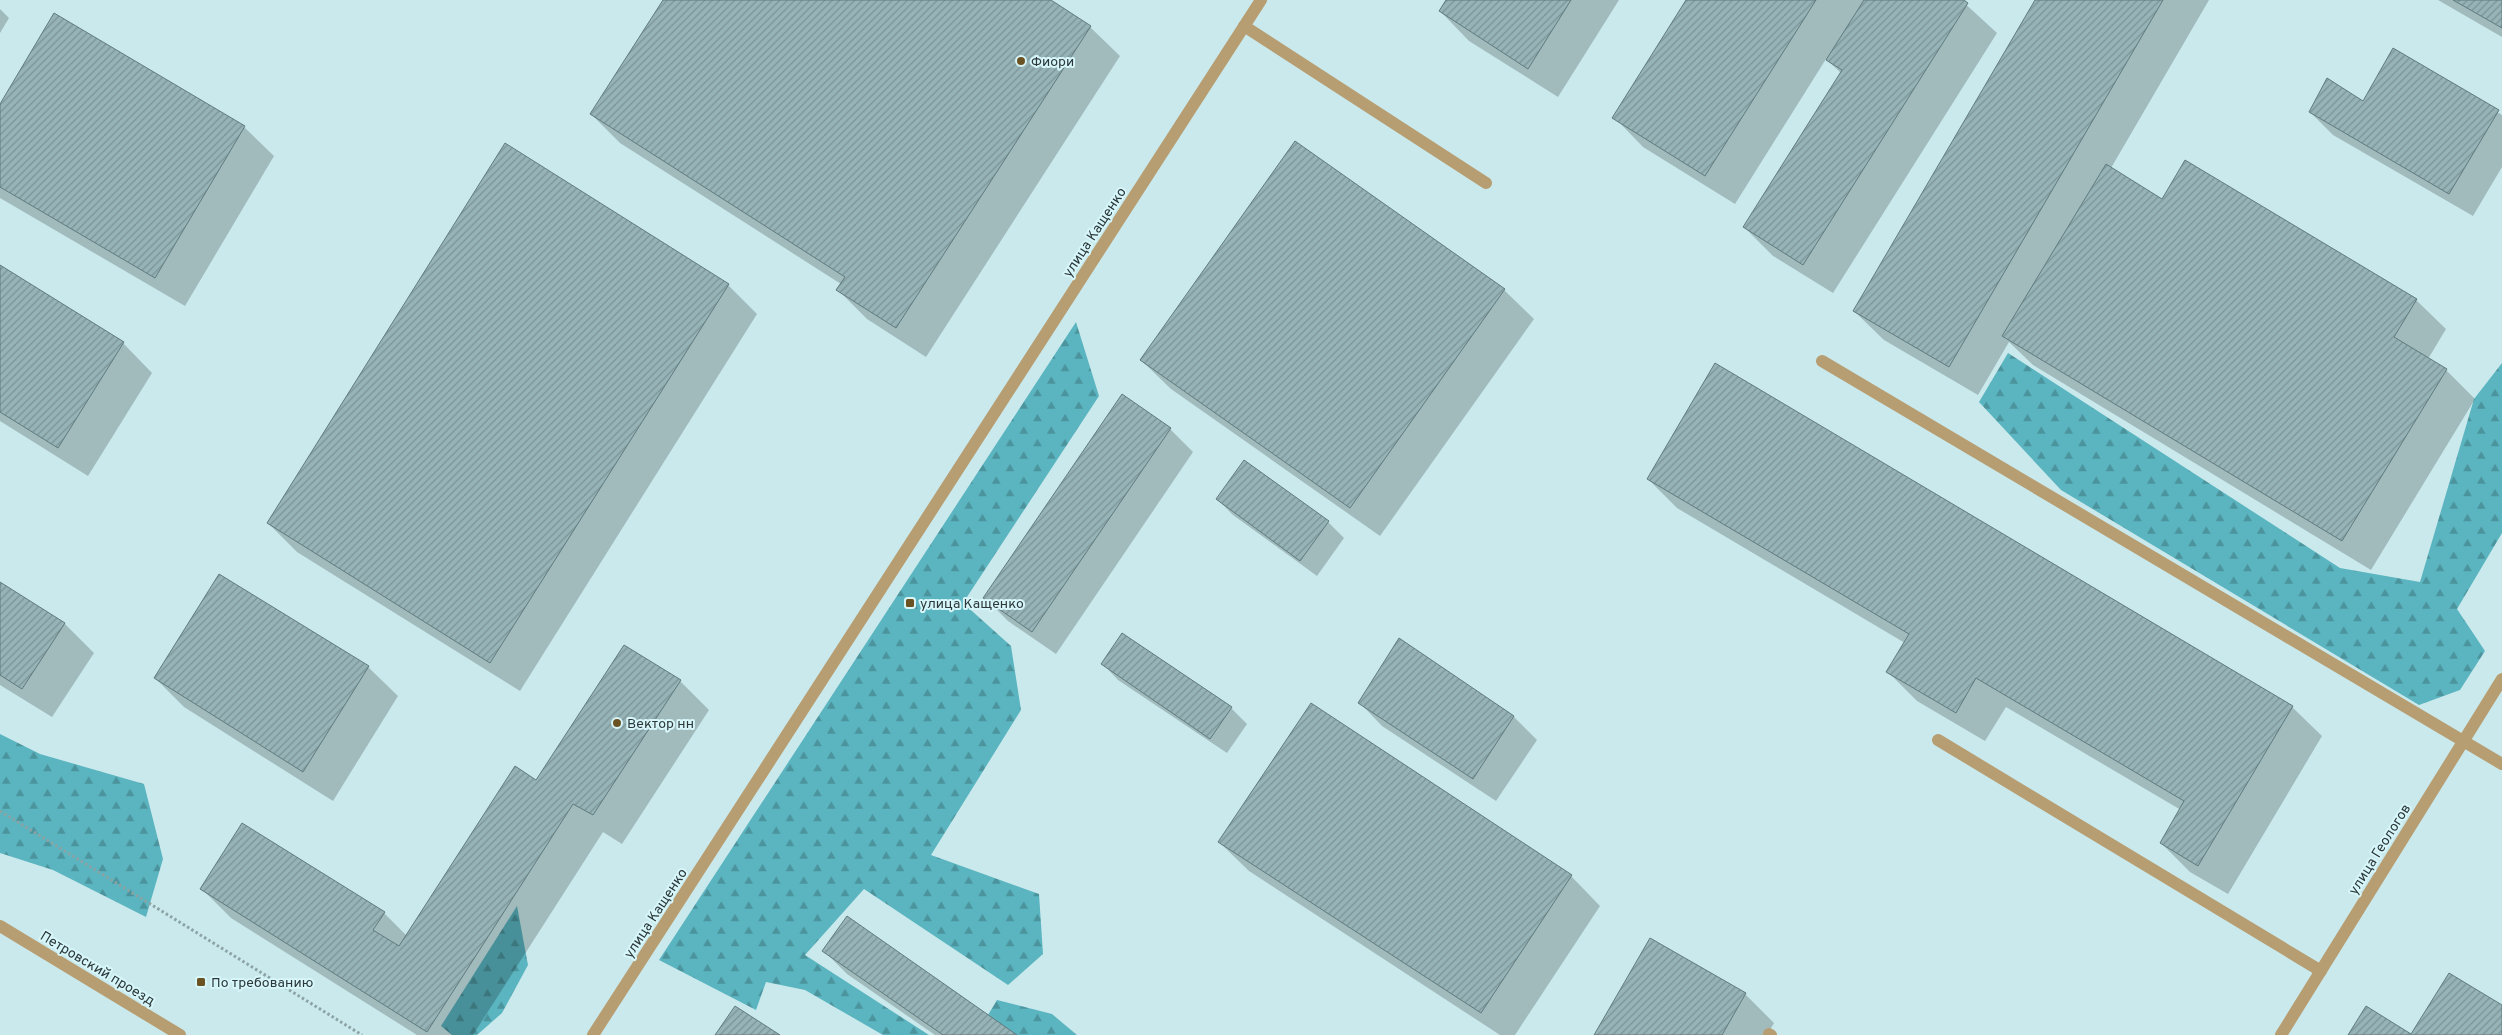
<svg xmlns="http://www.w3.org/2000/svg" width="2502" height="1035" font-family="Overpass,sans-serif">
<defs>
<pattern id="forest-firs" width="22" height="20" patternUnits="userSpaceOnUse" patternTransform="scale(1.25)"><rect width="22" height="20" fill="#5bb5c0"/><path d="M5 1l3.5 6h-7zM16 11l3.5 6h-7z" fill="#4b949d"/></pattern>
<pattern id="building-hatch" width="6" height="6" patternUnits="userSpaceOnUse" patternTransform="scale(1.25)"><rect width="6" height="6" fill="#96b3b7"/><path d="M-1 1l2-2M0 6l6-6M5 7l2-2" fill="none" stroke="#7b9396"/></pattern>
</defs>
<rect width="100%" height="100%" fill="#cae9ec"/>
<g fill="url(#forest-firs)">
<polygon points="1076,322 1099,396 963,603 1011,646 1021,710 931,855 1039,894 1043,954 1008,985 864,889 805,955 929,1035 883,1035 805,990 766,982 756,1010 659,960"/>
<polygon points="2008,353 2340,568 2420,582 2474,399 2502,363 2502,533 2457,609 2485,651 2460,690 2419,705 2061,490 1979,402"/>
<polygon points="0,734 40,754 144,784 163,859 146,917 53,870 0,853"/>
<polygon points="517,906 528,965 502,1013 477,1035 452,1035 441,1026"/>
<polygon points="997,1000 1052,1014 1077,1035 976,1035"/>
</g>
<g fill="#0003">
<polygon points="664,0 1049,0 1090,27 1120,56 926,357 867,319 838,290 841,284 620,143 591,114"/>
<polygon points="1447,0 1619,0 1558,97 1469,41 1440,11"/>
<polygon points="1687,0 1961,0 1997,33 1833,293 1773,256 1744,227 1841,73 1826,59 1735,204 1643,147 1614,117"/>
<polygon points="2036,0 2209,0 2111,168 2163,200 2416,300 2446,329 2428,359 2446,370 2475,399 2371,570 2033,365 2009,342 1978,395 1884,340 1854,311"/>
<polygon points="2438,0 2502,0 2502,37"/>
<polygon points="0,9 9,18 0,33"/>
<polygon points="2394,50 2502,115 2502,167 2473,216 2333,135 2310,112 2364,102"/>
<polygon points="0,107 244,127 274,156 185,306 0,198"/>
<polygon points="0,267 123,343 152,373 88,476 0,421"/>
<polygon points="728,285 757,314 520,691 297,552 268,523"/>
<polygon points="1504,290 1534,319 1380,536 1171,389 1141,360"/>
<polygon points="1715,365 2292,707 2322,736 2228,894 2190,872 2161,843 2181,810 2006,707 1985,741 1917,701 1888,672 1905,643 1677,508 1648,479"/>
<polygon points="1170,429 1193,452 1056,654 1008,621 985,598"/>
<polygon points="1245,461 1328,522 1344,538 1317,576 1233,515 1217,499"/>
<polygon points="219,576 368,667 398,696 333,801 184,707 155,678"/>
<polygon points="0,583 65,624 94,653 52,717 0,685"/>
<polygon points="1103,664 1231,708 1247,724 1227,753 1118,680"/>
<polygon points="680,681 709,710 622,844 603,832 473,1035 417,1035 231,918 202,889 384,913 407,936 537,782"/>
<polygon points="1359,702 1513,716 1537,740 1496,801 1382,726"/>
<polygon points="1219,842 1571,876 1600,906 1515,1035 1500,1035 1249,871"/>
<polygon points="824,951 1015,1035 935,1035 847,974"/>
<polygon points="1745,994 1774,1023 1767,1035 1596,1035"/>
</g>
<g fill="url(#building-hatch)" stroke="#607b7e">
<polygon points="663,0 1051,0 1091,26 896,328 836,290 845,277 590,114"/>
<polygon points="1446,0 1571,0 1528,69 1439,11"/>
<polygon points="1686,0 1816,0 1705,176 1612,118"/>
<polygon points="1864,0 1964,0 1968,3 1803,265 1743,227 1842,70 1826,60"/>
<polygon points="2035,0 2163,0 1949,367 1853,311"/>
<polygon points="2453,0 2502,0 2502,28"/>
<polygon points="54,13 245,126 155,278 0,187 0,104"/>
<polygon points="2393,48 2499,110 2449,194 2309,112 2327,78 2363,101"/>
<polygon points="1295,141 1505,289 1350,508 1140,360"/>
<polygon points="505,143 729,284 490,663 267,523"/>
<polygon points="2185,160 2417,299 2394,337 2447,369 2342,541 2002,336 2106,164 2162,199"/>
<polygon points="0,265 124,342 58,448 0,412"/>
<polygon points="1715,363 2293,706 2198,866 2160,843 2184,801 1976,678 1956,713 1886,672 1909,634 1647,479"/>
<polygon points="1122,394 1171,428 1032,632 983,598"/>
<polygon points="1244,460 1329,521 1300,561 1216,499"/>
<polygon points="219,574 369,666 303,772 154,678"/>
<polygon points="0,582 65,623 22,689 0,675"/>
<polygon points="1122,633 1232,707 1210,739 1101,664"/>
<polygon points="1399,638 1514,716 1473,779 1358,703"/>
<polygon points="624,645 681,680 593,815 573,804 427,1032 200,889 242,823 385,912 373,930 399,946 515,766 536,780"/>
<polygon points="1311,703 1572,875 1481,1013 1218,842"/>
<polygon points="847,916 1017,1035 943,1035 822,951"/>
<polygon points="1650,938 1746,993 1722,1035 1594,1035"/>
<polygon points="2449,973 2502,1005 2502,1035 2348,1035 2366,1006 2411,1034"/>
<polygon points="735,1006 780,1035 715,1035"/>
</g>
<g fill="none" stroke-linecap="round" stroke-linejoin="round">
<polyline stroke="#8ba3a5" stroke-width="3" stroke-dasharray="2.5 2.5" stroke-linecap="butt" points="0,811 362,1035"/>
<g stroke="#b79e72" stroke-width="12">
<polyline points="1244,26 1486,183"/>
<polyline points="1822,361 2502,764"/>
<polyline points="1938,740 2321,971"/>
<polyline points="0,926 180,1035"/>
<polyline points="1769,1034 1771,1035"/>
<polyline points="593,1035 1261,0"/>
<polyline points="2281,1035 2502,679"/>
</g>
</g>
<g fill="#6b5223" stroke="#d7f6fa" stroke-width="2">
<circle cx="1021" cy="61" r="5"/>
<rect x="905" y="598" width="10" height="10" rx="2.5"/>
<circle cx="617" cy="723" r="5"/>
<rect x="196" y="977" width="10" height="10" rx="2.5"/>
</g>
<g text-anchor="middle" stroke-width="4" stroke-linejoin="round" paint-order="stroke">
<g font-size="14" fill="#2c3839" stroke="#d7f6fa" text-anchor="start">
<text x="1031" y="66">Фиори</text>
<text x="920" y="608">улица Кащенко</text>
<text x="627" y="728">Вектор нн</text>
<text x="211" y="987">По требованию</text>
</g>
<g font-size="14" fill="#2c3839" stroke="#d7f6fa">
<text transform="translate(1094 232) rotate(-57)" y="5">улица Кащенко</text>
<text transform="translate(2379 849) rotate(-58)" y="5">улица Геологов</text>
<text transform="translate(655 913) rotate(-57)" y="5">улица Кащенко</text>
<text transform="translate(98 968) rotate(31)" y="5">Петровский проезд</text>
</g>
</g>
</svg>
